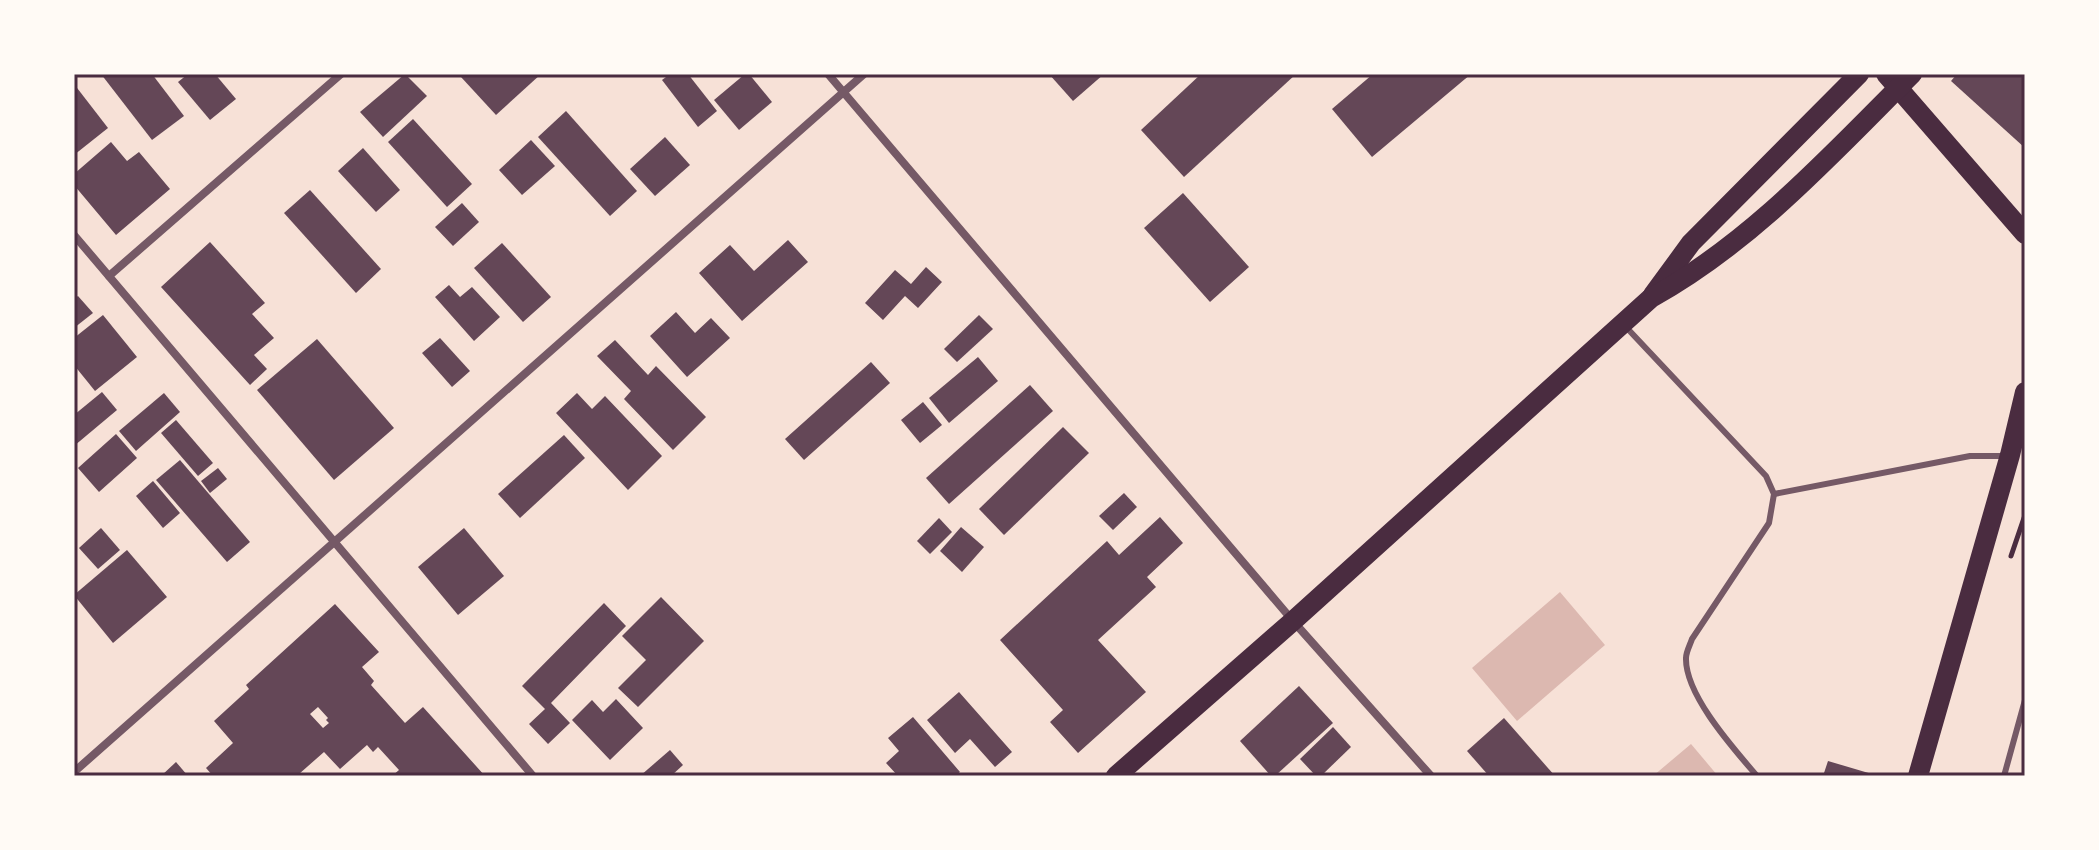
<svg xmlns="http://www.w3.org/2000/svg" width="2099" height="850" font-family="'Asap Condensed',sans-serif">
<rect width="100%" height="100%" fill="#f7e1d7"/>
<g fill="#dcb8b0">
<polygon points="1560,592 1605,645 1517,721 1472,668"/>
<polygon points="1691,744 1718,776 1653,776"/>
</g>
<g fill="#644757" fill-rule="evenodd">
<polygon points="101,74 152,74 184,116 152,140"/>
<polygon points="188,74 215,74 236,99 210,120 178,82"/>
<polygon points="405,74 427,96 383,137 360,112"/>
<polygon points="464,74 541,74 496,115 461,77"/>
<polygon points="670,74 688,74 717,111 698,127 662,80"/>
<polygon points="745,74 749,74 772,102 739,130 714,100"/>
<polygon points="1049,74 1104,74 1073,101"/>
<polygon points="1201,74 1296,74 1184,177 1141,130"/>
<polygon points="1373,74 1471,74 1372,157 1332,109"/>
<polygon points="1957,74 2025,74 2025,148 1951,81"/>
<polygon points="74,84 108,128 74,155"/>
<polygon points="566,111 637,191 610,216 538,137"/>
<polygon points="413,119 472,184 447,207 388,142"/>
<polygon points="665,137 690,165 655,196 630,169"/>
<polygon points="531,140 555,166 522,195 499,170"/>
<polygon points="111,142 127,161 139,152 170,189 116,235 74,185 74,174"/>
<polygon points="363,148 400,190 376,212 338,171"/>
<polygon points="310,190 381,269 356,293 284,213"/>
<polygon points="1183,193 1249,267 1210,302 1144,228"/>
<polygon points="462,203 479,222 453,246 435,227"/>
<polygon points="788,240 808,262 742,321 699,273 730,245 754,271"/>
<polygon points="210,242 265,303 252,314 274,338 254,355 267,369 250,385 161,287"/>
<polygon points="502,243 551,297 523,322 474,268"/>
<polygon points="926,267 942,282 918,308 905,296 883,320 865,303 895,270 911,284"/>
<polygon points="449,285 460,297 472,287 500,317 474,341 435,297"/>
<polygon points="78,296 93,313 74,328 74,299"/>
<polygon points="676,312 695,333 711,318 730,338 687,377 650,336"/>
<polygon points="103,315 137,357 95,391 74,365 74,338"/>
<polygon points="979,315 993,329 957,362 944,349"/>
<polygon points="440,338 470,371 452,387 422,353"/>
<polygon points="317,339 394,428 334,480 257,390"/>
<polygon points="615,340 648,375 656,366 706,417 673,450 624,399 631,391 597,356"/>
<polygon points="978,357 998,381 949,423 929,398"/>
<polygon points="871,362 890,383 804,460 785,439"/>
<polygon points="1030,385 1053,411 949,504 926,478"/>
<polygon points="102,392 117,410 74,446 74,415"/>
<polygon points="164,393 180,412 136,451 119,431"/>
<polygon points="577,393 592,409 605,396 662,456 628,490 556,413"/>
<polygon points="923,402 942,425 920,443 901,420"/>
<polygon points="176,420 213,463 198,476 161,433"/>
<polygon points="1063,427 1089,453 1004,535 979,509"/>
<polygon points="116,434 137,458 99,492 78,468"/>
<polygon points="564,435 585,458 520,518 498,494"/>
<polygon points="180,460 250,542 227,562 156,480"/>
<polygon points="218,468 227,479 210,493 201,481"/>
<polygon points="153,481 180,513 163,528 136,496"/>
<polygon points="1124,493 1137,507 1113,530 1099,516"/>
<polygon points="1160,517 1183,543 1147,577 1156,587 1098,640 1146,692 1078,753 1050,722 1063,710 1000,640 1107,541 1119,555"/>
<polygon points="939,518 952,532 930,554 917,541"/>
<polygon points="961,527 984,547 962,572 940,551"/>
<polygon points="101,528 120,550 98,569 79,548"/>
<polygon points="464,528 504,576 458,615 418,567"/>
<polygon points="127,550 167,597 113,643 74,595"/>
<polygon points="661,597 704,641 638,707 618,688 646,660 622,636"/>
<polygon points="604,603 626,626 551,703 570,723 548,744 529,724 545,709 522,686"/>
<path d="M335 604 379 652 362 667 374 681 371 685 405 723 423 707 485 776H392L399 770 378 747 373 752 367 745 340 769 324 752 299 774 300 776H213L206 768 233 743 214 721 249 689 246 685ZM318 707 328 718 326 720 329 723 323 728 310 714Z"/>
<polygon points="1299,686 1333,723 1275,776 1271,776 1240,741"/>
<polygon points="959,692 1012,752 995,767 970,739 955,753 927,720"/>
<polygon points="616,699 643,728 610,760 572,720 592,700 603,712"/>
<polygon points="913,717 960,772 955,776 898,776 886,763 899,751 888,738"/>
<polygon points="1504,718 1555,776 1489,776 1467,751"/>
<polygon points="1333,727 1351,747 1321,776 1316,776 1300,759"/>
<polygon points="670,750 683,765 671,776 640,776"/>
<polygon points="1828,761 1872,774 1871,776 1823,776"/>
<polygon points="176,762 188,776 161,776"/>
</g>
<g fill="none" stroke-linecap="round" stroke-linejoin="round">
<polyline stroke="#4a2c40" stroke-width="5" points="2011,556 2025,515"/>
<g stroke="#755966" stroke-width="6">
<path d="M1625 326 1766 476 1774 494 1769 523 1692 639C1690 645 1686 652 1686 658 1685 695 1734 749 1757 776"/>
<polyline points="1774,494 1970,456 2007,456"/>
<polyline points="2004,776 2025,700"/>
</g>
<g stroke="#755966" stroke-width="8">
<polyline points="828,74 1293,621 1431,776"/>
<polyline points="74,235 533,776"/>
<polyline points="109,276 341,74"/>
<polyline points="74,772 864,74"/>
</g>
<g stroke="#4a2c40" stroke-width="20">
<polyline points="1886,74 2025,234"/>
<polyline points="1653,295 1691,243 1859,74"/>
<path d="M1116 776 1293 621 1651 298C1752 242 1831 155 1912 74"/>
<polyline points="1918,776 2010,455 2025,392"/>
</g>
</g>
<rect width="2099" height="850" fill="none" stroke="#fffaf5" stroke-width="152"/>
<rect x="76" y="76" width="1947" height="698" fill="none" stroke="#4a2c40" stroke-width="3"/>
</svg>
